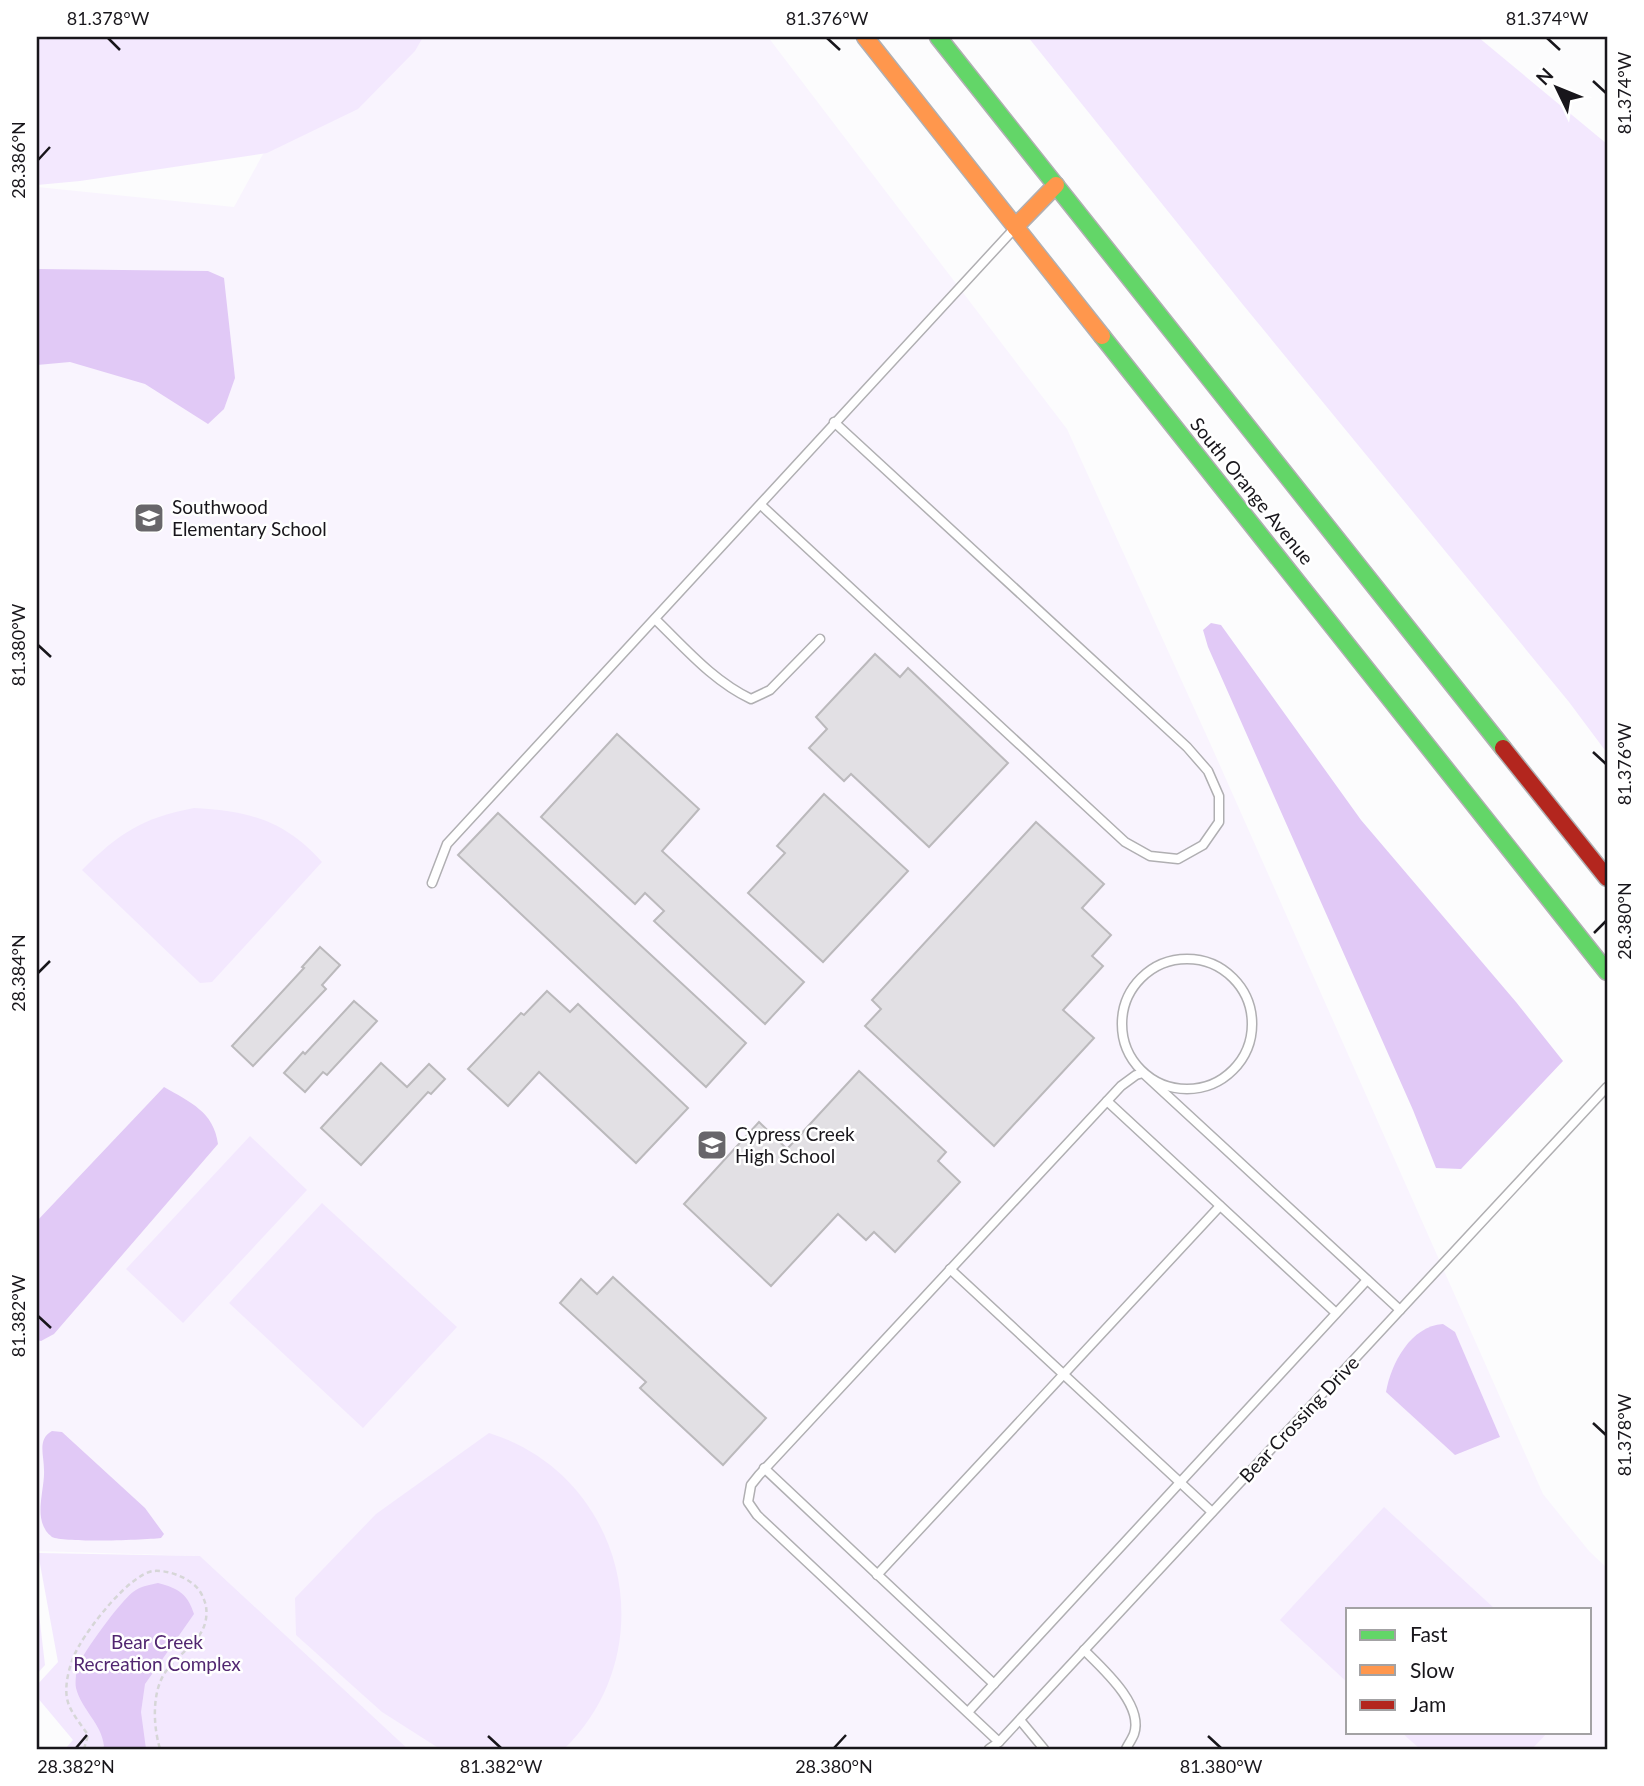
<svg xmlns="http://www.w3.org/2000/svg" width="1644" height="1786" font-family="Lato,sans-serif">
<rect width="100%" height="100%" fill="#fcfcfd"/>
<path fill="#f9f4fe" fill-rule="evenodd" d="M327 37H768L1067 429 1210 743 1543 1494 1589 1551 1607 1568V1749H408L200 1556 37 1551V187L234 207ZM1348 1609H1590V1732H1348Z"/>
<g fill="#f3e8fe">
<polygon points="37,37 423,37 415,51 358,109 267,153 80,181 37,185"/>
<polygon points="1028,37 1478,37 1607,144 1607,753 1569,702 1244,306"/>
<path d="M194 808C249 811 284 820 322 862L212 982 200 983 82 870C119 833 142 818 194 808Z"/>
<polygon points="250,1136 307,1190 183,1323 126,1269"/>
<polygon points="322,1203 457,1327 363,1428 229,1303"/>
<path d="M489 1433C625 1475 667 1649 564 1749H440L382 1712 296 1635 295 1598 376 1514Z"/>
<polygon points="1384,1507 1495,1609 1348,1609 1348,1683 1280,1620"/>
<polygon points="38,1553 200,1556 408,1749 65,1749 73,1740 37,1697 37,1685 58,1662"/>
<polygon points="37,1597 45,1665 37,1674"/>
<polygon points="1401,1732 1548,1732 1532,1749 1420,1749"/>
</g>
<g fill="#e1c9f6">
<polygon points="37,269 208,271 224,278 235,378 224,409 208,424 145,384 70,362 37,365"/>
<polygon points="1211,623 1221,625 1361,820 1516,1002 1563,1061 1461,1169 1436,1168 1413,1110 1208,647 1203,630"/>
<path d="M164 1087C190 1102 214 1112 218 1144L54 1334 41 1341 37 1340V1221Z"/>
<path d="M1443 1324 1455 1332 1500 1437 1455 1455 1386 1392C1391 1363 1411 1326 1443 1324Z"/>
<path d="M52 1431 62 1432 145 1508 164 1534 161 1538C144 1540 65 1543 52 1537 50 1535 46 1532 45 1529 35 1513 45 1487 44 1470 44 1455 37 1439 52 1431Z"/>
<path d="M158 1583C178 1588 188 1594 194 1614L145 1684 141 1712 146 1749H102L104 1746C102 1724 81 1709 76 1688 75 1682 76 1672 78 1666 84 1651 120 1602 133 1592 141 1586 149 1585 158 1583Z"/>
</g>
<g fill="#e2e0e4" stroke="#bbb9bc" stroke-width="2">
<polygon points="875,654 900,677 908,668 1008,763 929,847 851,774 844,781 809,748 827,729 816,717"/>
<polygon points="617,734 699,809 662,851 804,982 765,1024 654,921 664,911 645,893 635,904 541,817"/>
<polygon points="824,794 908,871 823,962 748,893 785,853 777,846"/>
<polygon points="498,813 746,1043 706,1087 458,855"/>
<polygon points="1036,822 1104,884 1082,908 1111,935 1092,956 1103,966 1063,1010 1094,1038 994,1146 865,1026 881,1009 872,1000"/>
<polygon points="320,947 340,965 322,985 326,989 253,1066 232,1046 304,968 302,967"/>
<polygon points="547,991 570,1012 578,1004 688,1108 636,1163 539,1072 508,1106 468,1069 521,1013 524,1015"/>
<polygon points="354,1001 377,1021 327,1075 323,1072 305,1092 284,1073 303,1052 305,1054"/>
<polygon points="381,1063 407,1087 429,1064 445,1079 431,1094 428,1092 361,1165 321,1128"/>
<polygon points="859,1071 946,1152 938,1161 960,1182 895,1252 874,1232 866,1240 838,1214 771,1286 684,1204 759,1122 787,1149"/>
<polygon points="613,1277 766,1418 723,1465 640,1388 646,1382 560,1303 581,1279 597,1294"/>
</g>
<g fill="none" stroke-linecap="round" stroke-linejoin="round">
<g stroke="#b0afb2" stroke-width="11">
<g id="lane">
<polyline points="761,505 1125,842 1150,856 1178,859 1203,845 1219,822 1219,796 1208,771 1187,747 834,422"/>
<path d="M655 619C685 648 713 681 751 699L770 690 820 639"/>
<polyline points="432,883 447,844 1013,230"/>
<circle cx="1187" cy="1024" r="65"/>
<polyline points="1107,1101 1336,1313"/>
<polyline points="950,1269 1212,1512"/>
<polyline points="764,1468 994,1684"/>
<polyline points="877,1575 1220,1206"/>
<path d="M1084 1650C1103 1669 1144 1705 1134 1734 1132 1739 1128 1745 1126 1749"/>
<polyline points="968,1712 1367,1280"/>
<polyline points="1020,1720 1044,1749"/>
<polyline points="999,1742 757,1515 748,1502 751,1485 759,1475 1121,1086 1136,1075 1143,1073 1400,1310"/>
<polyline points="989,1749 999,1742 1607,1087"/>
</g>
</g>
<g stroke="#b0afb2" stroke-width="19">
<g id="fast">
<polyline points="938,37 1503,748"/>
<polyline points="1102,336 1607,972"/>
</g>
</g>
<g stroke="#b0afb2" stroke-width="19">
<g id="slow">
<polyline points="865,37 1102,336"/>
<polyline points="1015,227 1056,185"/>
</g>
</g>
<g stroke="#b0afb2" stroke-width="19">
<polyline id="jam" points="1503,748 1607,878"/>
</g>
<path stroke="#d6d6d7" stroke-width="2.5" stroke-dasharray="5 3.5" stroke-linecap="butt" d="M84 1749 88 1735C81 1724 69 1711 67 1698 64 1683 71 1659 79 1646 90 1626 129 1575 153 1571 166 1570 182 1575 193 1584 200 1589 204 1598 206 1606 211 1643 174 1651 161 1680 152 1700 154 1729 160 1749"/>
<use href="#lane" stroke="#fff" stroke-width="8"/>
<use href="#fast" stroke="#63d668" stroke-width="16"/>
<use href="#slow" stroke="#ff974d" stroke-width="16"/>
<use href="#jam" stroke="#b3261e" stroke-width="16"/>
</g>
<path fill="none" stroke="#18161b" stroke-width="2.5" d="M108 38 120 50M827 38 840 50M1547 38 1560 50M1593 81 1606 93M38 160 50 147M38 645 51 657M1593 752 1606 764M1594 933 1606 921M38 973 50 961M38 1316 51 1328M1593 1423 1606 1435M488 1736 501 1748M1208 1736 1221 1748M76 1748 87 1735M834 1748 846 1735"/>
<defs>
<g id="school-square" transform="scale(1.575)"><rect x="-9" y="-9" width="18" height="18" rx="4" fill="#68666a" stroke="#fff"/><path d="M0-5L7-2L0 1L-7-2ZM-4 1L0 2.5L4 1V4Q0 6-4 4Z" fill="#fff"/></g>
</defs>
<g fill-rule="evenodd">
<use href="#school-square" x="149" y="518"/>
<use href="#school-square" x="712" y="1145"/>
</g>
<g text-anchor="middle" stroke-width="5" stroke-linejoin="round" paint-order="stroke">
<g font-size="19" fill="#18161b" stroke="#fff">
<text transform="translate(1252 491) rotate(51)" y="7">South Orange Avenue</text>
<text transform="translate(1299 1419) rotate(-47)" y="7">Bear Crossing Drive</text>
</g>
<g font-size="19" fill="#18161b" stroke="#fff" text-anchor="start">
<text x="172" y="514">Southwood<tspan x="172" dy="22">Elementary School</tspan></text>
<text x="735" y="1141">Cypress Creek<tspan x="735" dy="22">High School</tspan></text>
</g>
<g font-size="19" fill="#512670" stroke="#fff">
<text x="157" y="1649">Bear Creek<tspan x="157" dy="22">Recreation Complex</tspan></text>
</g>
</g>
<rect width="1644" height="1786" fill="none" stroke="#ffffff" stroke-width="77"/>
<rect x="1346" y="1608" width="245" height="126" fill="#ffffff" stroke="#a3a2a4" stroke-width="2"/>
<rect x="1360" y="1630" width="35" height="10" fill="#63d668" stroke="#a3a2a4" stroke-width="2"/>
<text x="1410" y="1642" font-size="21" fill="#18161b">Fast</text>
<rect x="1360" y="1665" width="35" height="10" fill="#ff974d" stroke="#a3a2a4" stroke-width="2"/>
<text x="1410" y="1678" font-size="21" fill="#18161b">Slow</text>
<rect x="1360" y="1700" width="35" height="10" fill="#b3261e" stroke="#a3a2a4" stroke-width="2"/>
<text x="1410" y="1712" font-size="21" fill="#18161b">Jam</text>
<g transform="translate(1557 88) rotate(313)" stroke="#ffffff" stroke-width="5" paint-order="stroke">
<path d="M0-5L12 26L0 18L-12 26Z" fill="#18161b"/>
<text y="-10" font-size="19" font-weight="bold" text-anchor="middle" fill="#18161b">N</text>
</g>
<rect x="38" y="38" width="1568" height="1710" fill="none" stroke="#18161b" stroke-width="2.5"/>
<g font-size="18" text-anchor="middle" fill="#18161b">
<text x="108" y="25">81.378°W</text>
<text x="827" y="25">81.376°W</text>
<text x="1547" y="25">81.374°W</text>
<text transform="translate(1625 93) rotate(-90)" y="6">81.374°W</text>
<text transform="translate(19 160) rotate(-90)" y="6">28.386°N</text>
<text transform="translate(19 645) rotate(-90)" y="6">81.380°W</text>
<text transform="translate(1625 764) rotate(-90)" y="6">81.376°W</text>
<text transform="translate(1625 921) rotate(-90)" y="6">28.380°N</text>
<text transform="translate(19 973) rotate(-90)" y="6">28.384°N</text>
<text transform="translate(19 1316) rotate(-90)" y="6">81.382°W</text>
<text transform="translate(1625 1435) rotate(-90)" y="6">81.378°W</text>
<text x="76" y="1773">28.382°N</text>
<text x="501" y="1773">81.382°W</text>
<text x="834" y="1773">28.380°N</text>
<text x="1221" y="1773">81.380°W</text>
</g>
</svg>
